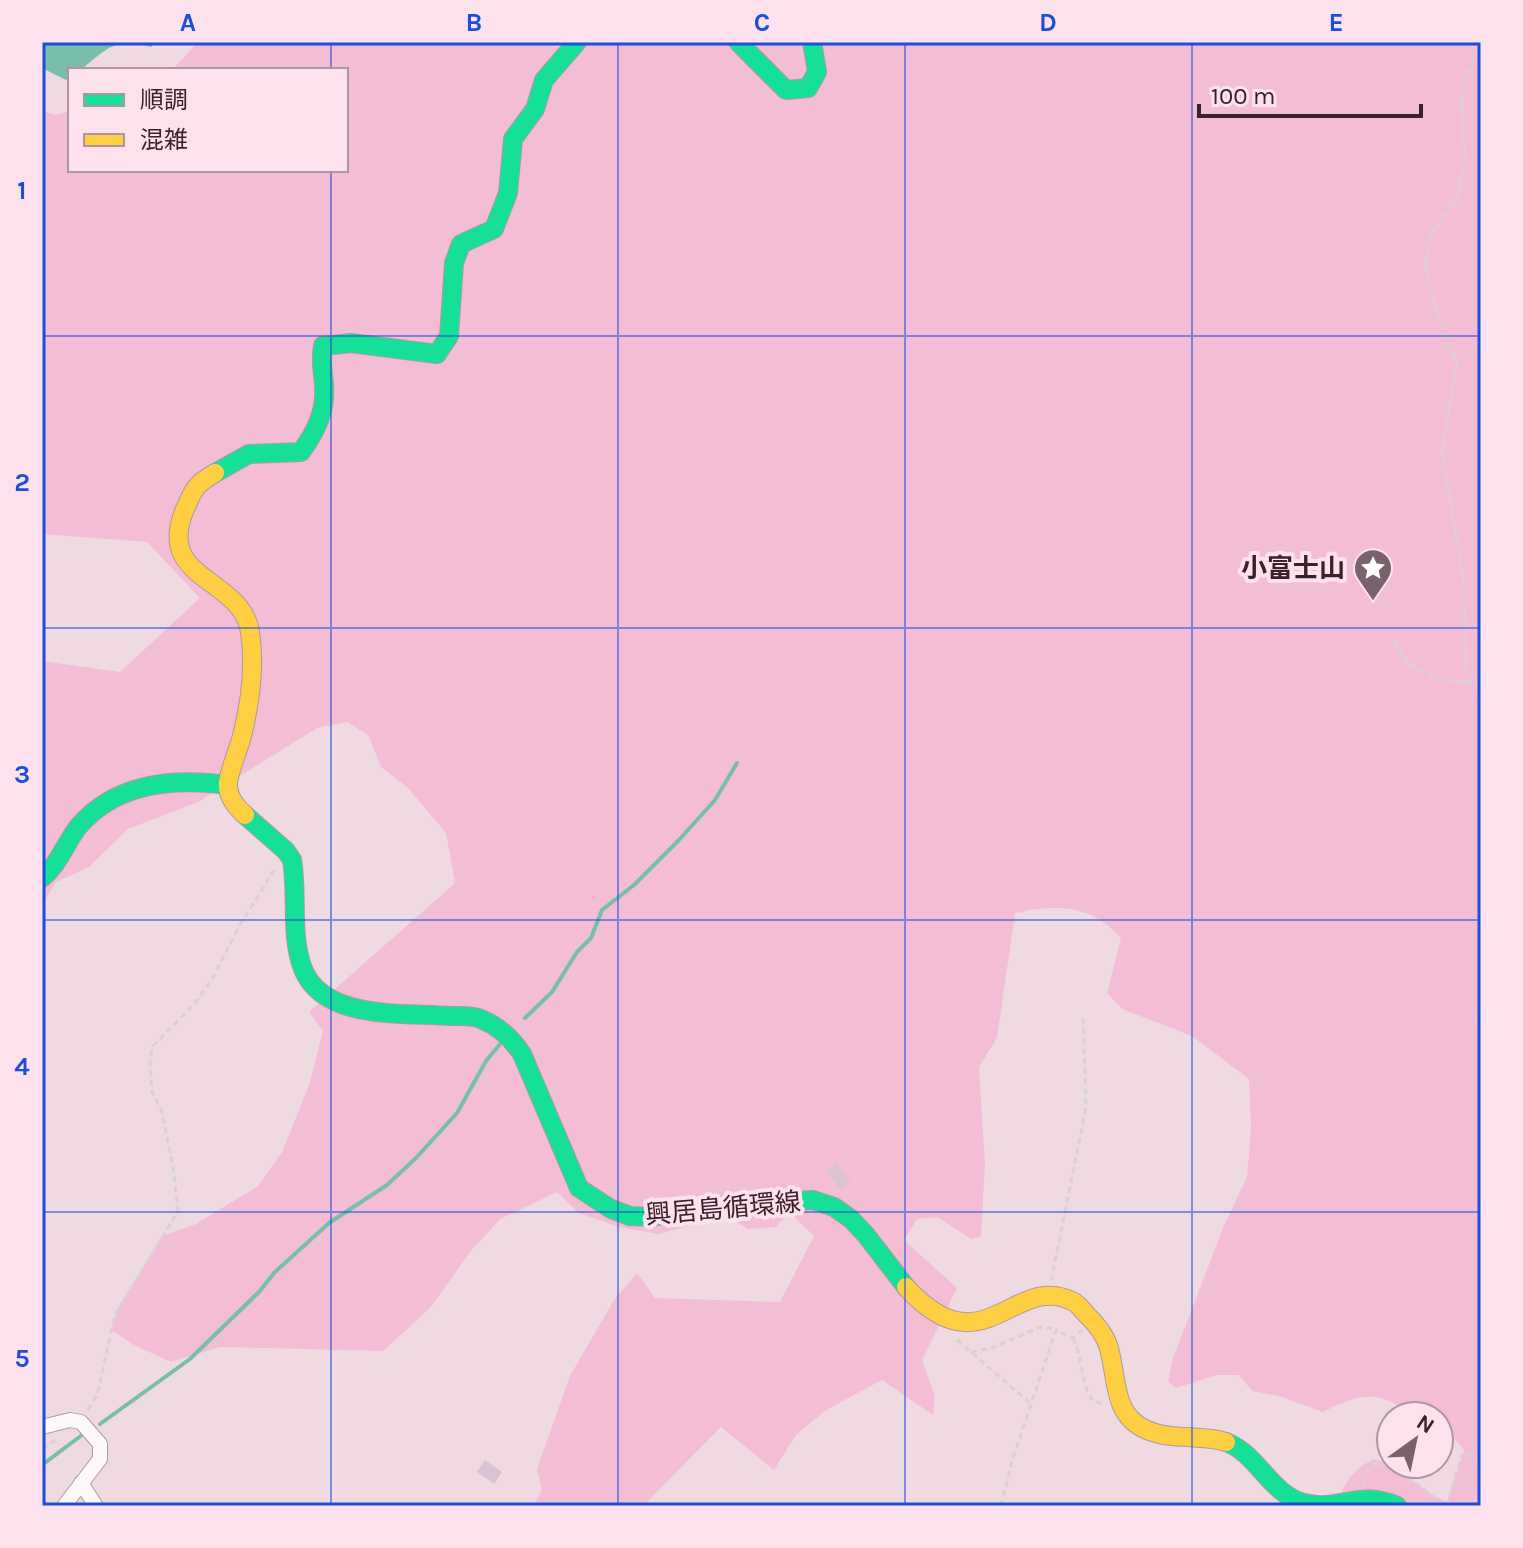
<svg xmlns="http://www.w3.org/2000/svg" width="1523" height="1548" font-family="Karla,'Noto Sans JP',sans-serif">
<rect width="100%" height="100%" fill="#efdae2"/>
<path fill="#f3bed5" d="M198 42H1481V1506H1339C1341 1483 1354 1469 1374 1459 1406 1468 1418 1491 1447 1502L1464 1450 1443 1425 1439 1424V1416H1408C1383 1386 1353 1396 1323 1412L1279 1396 1252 1391 1239 1375H1216L1176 1388 1168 1382 1172 1361 1223 1228 1247 1177 1251 1128 1249 1079 1192 1036 1122 1009 1107 993 1121 938C1091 904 1057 904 1015 913L997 1038 979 1067 985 1164 981 1237 971 1239 937 1217 917 1219 904 1240 957 1288 922 1360 935 1396 933 1415 882 1380 826 1410 796 1435 774 1470 721 1427 643 1506H533L542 1490 537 1469 570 1376 614 1300 637 1273 655 1298 780 1302 814 1236 790 1213 775 1227 748 1229 729 1218 714 1219 658 1234 619 1227 579 1213 557 1192 500 1219 470 1252 430 1308 383 1351 220 1347 171 1362 134 1345 111 1330 118 1308 162 1236 196 1224 258 1186 282 1152 309 1085 323 1031 309 1012 455 883 446 833 408 788 381 767 368 735 347 722 317 728 198 802 128 829 89 867 56 882 42 905V661L120 672 200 598 147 542 42 534V110L54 115 70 111V170H346V70H172Z"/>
<path fill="#79beab" d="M42 42H154L151 47C116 37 107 48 81 70H70V78L66 80 46 70 42 73Z"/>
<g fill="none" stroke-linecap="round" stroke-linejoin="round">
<g stroke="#79beab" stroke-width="4">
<polyline points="525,1018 552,992 577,952 591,938 602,910 634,885 678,841 715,800 737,763"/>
<polyline points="100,1424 190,1359 260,1291 274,1273 329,1223 387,1185 416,1158 457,1113 486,1061 501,1043"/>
<polyline points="42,1465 82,1435"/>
</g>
</g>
<g fill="#d7c4d0">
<polygon points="836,1164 851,1182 841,1190 826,1172"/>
<polygon points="485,1460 502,1472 494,1484 477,1472"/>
</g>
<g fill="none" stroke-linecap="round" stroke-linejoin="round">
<g stroke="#ae9aa2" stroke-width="16">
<g id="street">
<polyline points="42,1427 70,1420 81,1422 100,1444 100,1459 64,1506"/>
<polyline points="81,1483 96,1506"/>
</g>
</g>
<g stroke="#ae9aa2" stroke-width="20">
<g id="fast">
<polyline points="738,42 786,90 808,88 817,72 812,42"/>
<path d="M215 473 249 454 301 452C316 431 326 412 324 385 323 372 320 359 323 346L351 343 437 354 449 336 454 263 461 244 494 229 508 193 513 139 535 109 544 80 577 42"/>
<path d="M245 815 286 851 292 860C298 895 290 936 303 969 324 1021 403 1012 451 1016 460 1016 473 1015 481 1019 498 1026 512 1039 522 1054L579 1188 611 1209 630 1216 651 1217 719 1206 813 1200 834 1207 851 1219 866 1235 906 1287"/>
<path d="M42 878C59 864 65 844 78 827 116 782 174 778 228 785"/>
<path d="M1226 1442C1258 1454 1270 1494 1304 1503 1338 1512 1359 1489 1397 1506"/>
</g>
</g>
<g stroke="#ae9aa2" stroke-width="20">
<g id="slow">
<path d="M215 473C196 484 194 488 185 509 154 581 242 577 250 632 255 665 250 704 242 736 238 751 230 768 228 783 227 796 236 807 245 815"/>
<path d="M906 1287C984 1373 1014 1270 1074 1302 1079 1305 1083 1311 1087 1315 1096 1324 1104 1333 1108 1345 1118 1376 1111 1415 1147 1430 1172 1441 1201 1434 1226 1442"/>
</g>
</g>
<g stroke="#d9d2d4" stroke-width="3" stroke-dasharray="6 4" stroke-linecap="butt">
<polyline points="1394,640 1408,664 1442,681 1470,683 1481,690"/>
<polyline points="1470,683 1466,674 1464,582 1442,451 1457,362 1438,315 1425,265 1431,236 1458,195 1465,159 1461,89 1481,42"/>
<polyline points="1481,1016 1476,1019 1481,1019"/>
<polyline points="1051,1281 1086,1108 1083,1015"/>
<path d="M1073 1338C1084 1359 1079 1384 1094 1402L1106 1404"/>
<polyline points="957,1340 1030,1403"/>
<polyline points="971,1352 992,1348 1040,1327 1054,1329"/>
<polyline points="88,1410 97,1395 115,1315 178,1211 173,1166 162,1112 152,1092 150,1064 152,1047 195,1003 211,981 240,925 276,867"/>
<polyline points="42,1449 57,1439"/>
<path d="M1365 1484C1363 1474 1368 1467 1377 1463 1400 1470 1426 1489 1443 1506"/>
<polyline points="1001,1506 1013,1458 1056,1330 1073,1338 1082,1330"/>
<polyline points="1447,1506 1461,1456 1466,1453 1472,1455 1481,1466"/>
</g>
<use href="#street" stroke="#fdf9fb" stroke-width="14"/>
<use href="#fast" stroke="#16e098" stroke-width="18"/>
<use href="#slow" stroke="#ffcf43" stroke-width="18"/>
</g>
<path fill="none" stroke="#1d4ed8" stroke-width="2" stroke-opacity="0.55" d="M331 42V70M618 42V1506M905 42V1506M1192 42V1506M331 170V1506M42 336H1481M42 628H1481M42 920H1481M42 1212H1481"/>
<defs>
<g id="sight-pin" transform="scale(2)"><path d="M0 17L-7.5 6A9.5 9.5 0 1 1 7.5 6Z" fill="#79626c" stroke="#fde2ed"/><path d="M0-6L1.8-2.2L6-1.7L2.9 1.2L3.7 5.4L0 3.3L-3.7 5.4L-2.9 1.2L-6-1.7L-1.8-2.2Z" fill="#fff"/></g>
</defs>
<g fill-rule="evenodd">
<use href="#sight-pin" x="1373" y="568"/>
</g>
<g text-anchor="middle" stroke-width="8" stroke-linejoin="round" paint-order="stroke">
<g font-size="26" font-weight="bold" fill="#3a222d" stroke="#fde2ed" text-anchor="end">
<text x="1345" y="577">小富士山</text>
</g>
<g font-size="26" fill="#3a222d" stroke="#fde2ed">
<text transform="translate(723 1208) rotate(-5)" y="9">興居島循環線</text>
</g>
</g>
<rect width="1523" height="1548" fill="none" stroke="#fde2ed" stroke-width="88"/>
<rect x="68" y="68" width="280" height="104" fill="#fde2ed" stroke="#af95a0" stroke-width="2"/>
<rect x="84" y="94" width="40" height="12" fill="#16e098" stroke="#af95a0" stroke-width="2"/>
<text x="140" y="108" font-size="24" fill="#3a222d">順調</text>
<rect x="84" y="134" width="40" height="12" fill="#ffcf43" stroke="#af95a0" stroke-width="2"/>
<text x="140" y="148" font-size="24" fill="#3a222d">混雑</text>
<g transform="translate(1415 1440) rotate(33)"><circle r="38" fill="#fde2ed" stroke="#af95a0" stroke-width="2"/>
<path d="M0-6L14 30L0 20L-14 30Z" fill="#79626c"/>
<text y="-12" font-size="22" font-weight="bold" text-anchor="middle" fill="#3a222d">N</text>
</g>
<path d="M1199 104v12h222v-12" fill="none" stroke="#3a222d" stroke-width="4"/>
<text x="1211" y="104" font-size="24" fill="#3a222d" stroke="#fde2ed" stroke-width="6" paint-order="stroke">100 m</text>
<rect x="44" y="44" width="1435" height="1460" fill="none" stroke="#1d4ed8" stroke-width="3"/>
<g font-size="26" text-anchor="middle" font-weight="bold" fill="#1d4ed8">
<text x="188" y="31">A</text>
<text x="474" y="31">B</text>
<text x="762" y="31">C</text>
<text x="1048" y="31">D</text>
<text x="1336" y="31">E</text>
<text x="22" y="199">1</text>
<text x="22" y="491">2</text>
<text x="22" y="783">3</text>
<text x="22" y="1075">4</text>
<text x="22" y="1367">5</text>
</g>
</svg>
